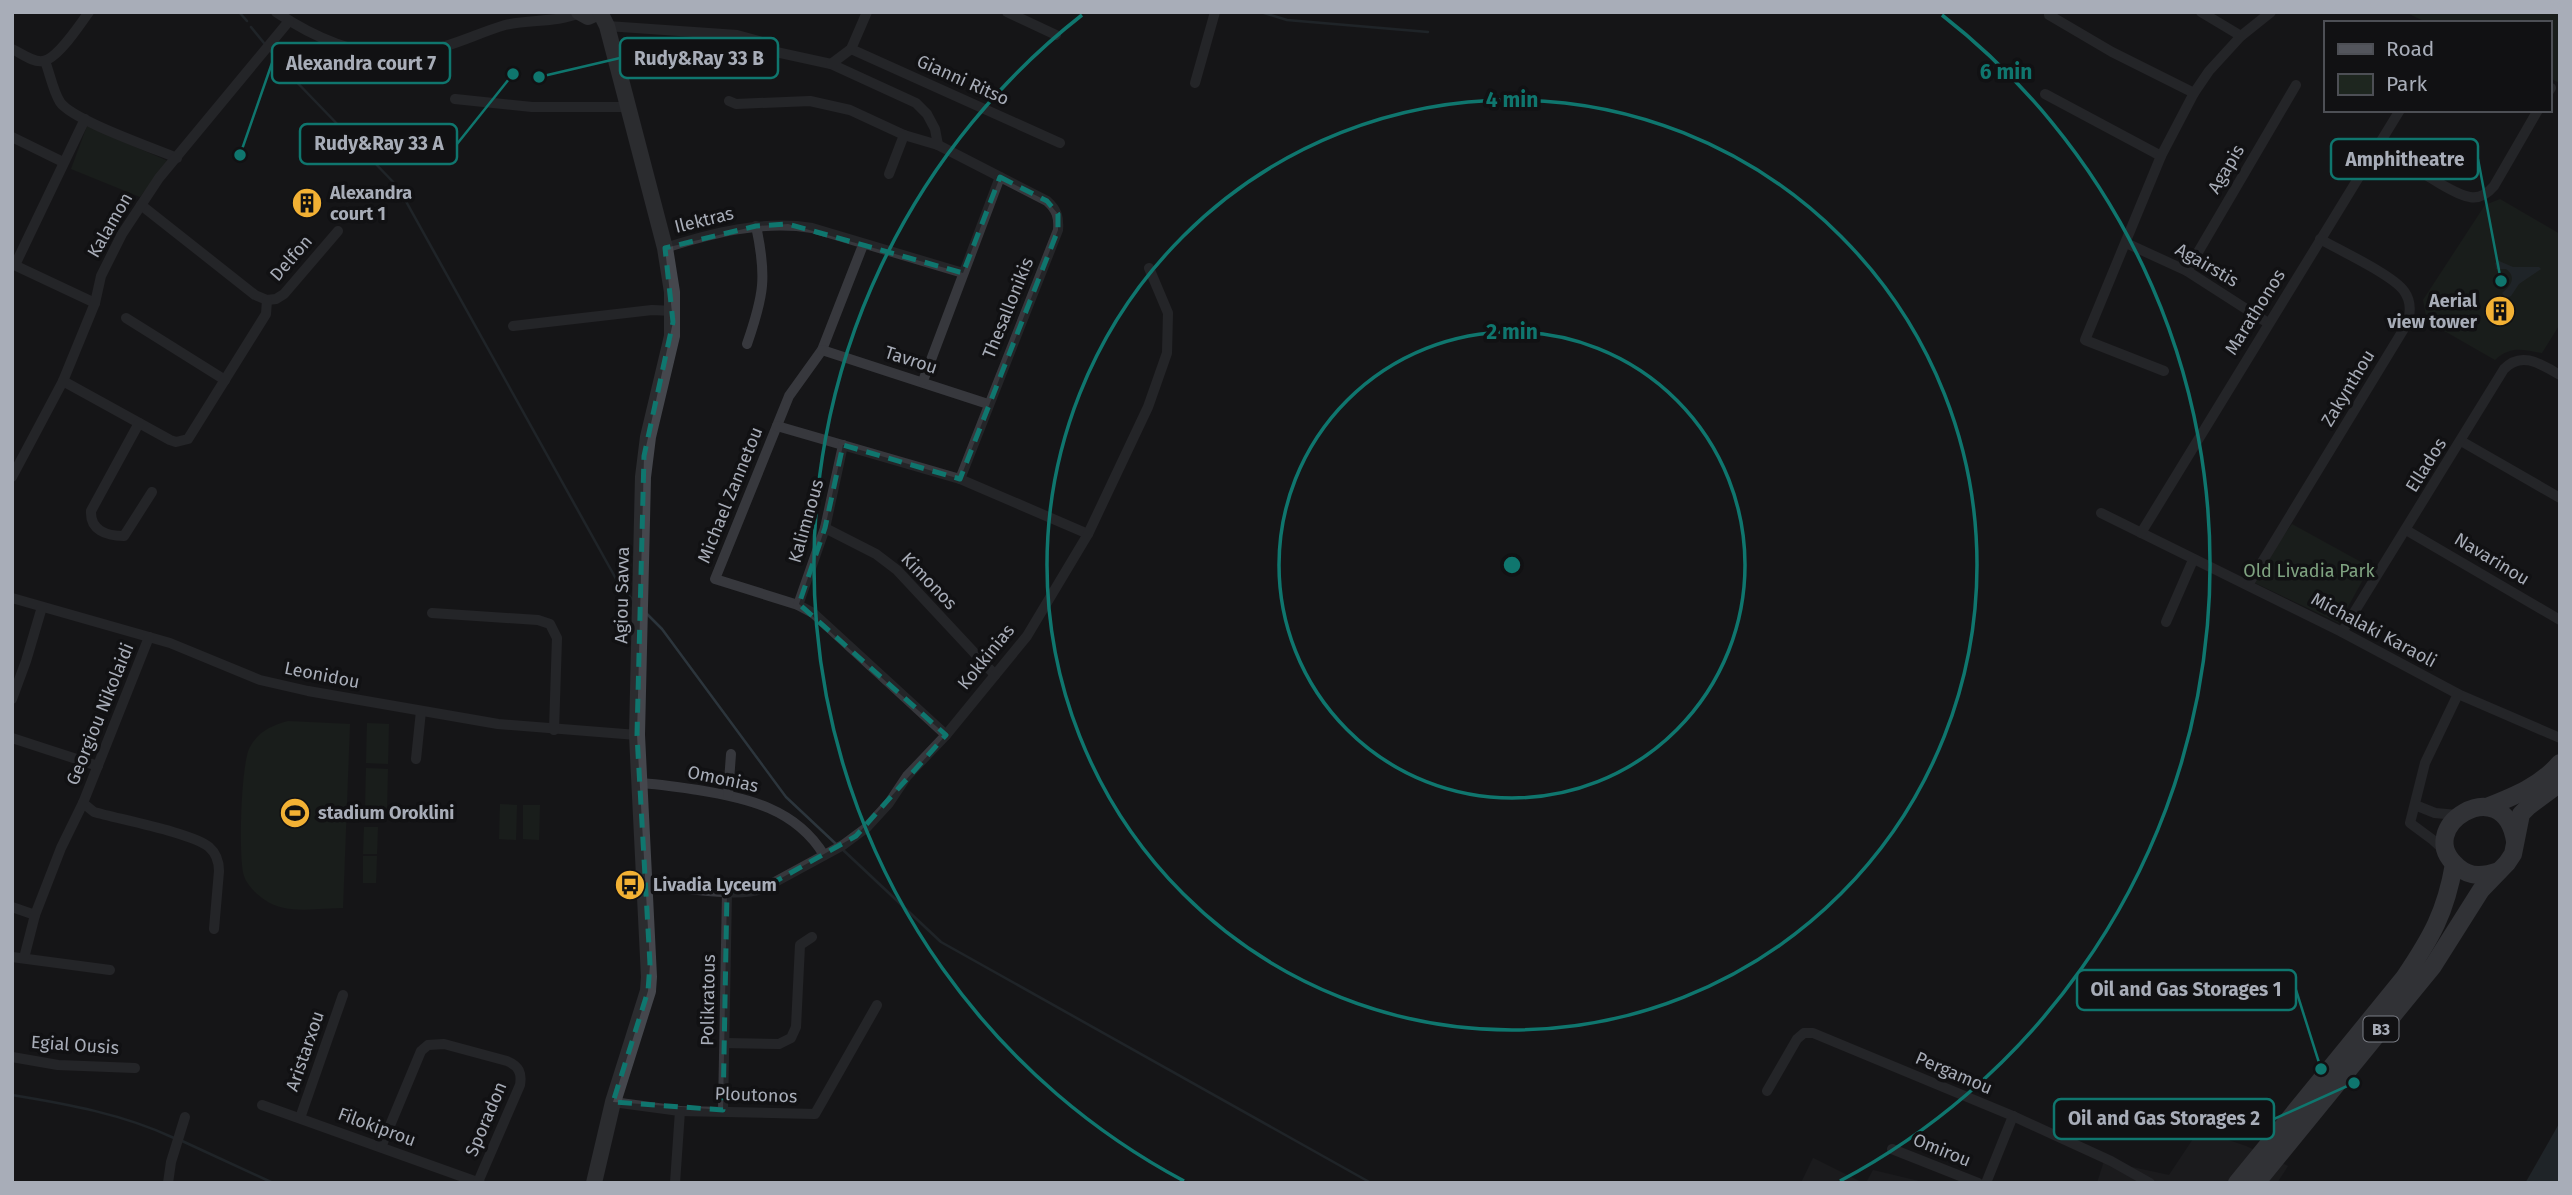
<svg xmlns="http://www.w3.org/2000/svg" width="2572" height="1195" font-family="'Fira Sans',sans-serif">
<rect width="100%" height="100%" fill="#161618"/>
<g fill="#222225">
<polygon points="2199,1130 2246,1146 2288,1166 2277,1183 2097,1183 2104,1161 2169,1175"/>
<polygon points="1813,1158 1863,1183 1801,1183"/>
<polygon points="1873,1170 1927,1183 1866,1183"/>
</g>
<g fill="#1e261f">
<polygon points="2405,12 2560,12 2560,83 2549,78 2549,23 2428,23"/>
<polygon points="87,126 168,161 140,197 71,169"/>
<path d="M2500 199 2560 234V324L2542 353C2523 350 2511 345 2495 360L2427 321 2423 300 2485 205Z"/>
<polygon points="2292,524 2370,567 2339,623 2251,581"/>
<path d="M288 721 350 724 343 908C319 908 286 915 265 900 256 894 247 885 244 876 238 859 241 762 250 747 259 731 271 726 288 721Z"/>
<polygon points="367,723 389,724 388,764 366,763"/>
<polygon points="366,768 388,769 387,809 365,809"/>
<polygon points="500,804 517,805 516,840 499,839"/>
<polygon points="523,805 540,805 539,840 523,839"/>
<polygon points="364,827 378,827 377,854 363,854"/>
<polygon points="363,856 377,856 376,883 363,883"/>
</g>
<g fill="#2c353c">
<path d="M2499 261 2513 267H2539L2541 269 2519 284 2511 296 2506 298 2502 293C2511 286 2517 277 2506 269H2496L2495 263Z"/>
<polygon points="2560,1122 2560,1183 2525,1183 2527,1180"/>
</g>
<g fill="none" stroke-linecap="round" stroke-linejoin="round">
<g stroke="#2c353c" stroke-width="2.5">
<polyline points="239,12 247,21"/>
<polyline points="1261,12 1287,20 1428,32"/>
<polyline points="251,27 264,43"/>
<polyline points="269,49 288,73 398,187 620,586 633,600"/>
<polyline points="645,612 662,629 786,797 836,844"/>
<polyline points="841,848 941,942 1371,1183"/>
<path d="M12 1095C67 1104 123 1114 174 1138"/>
<polyline points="180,1140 273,1183"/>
</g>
<g stroke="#37383d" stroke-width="10">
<path d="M276 12C319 41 370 63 423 52 451 47 478 33 505 25 530 19 556 23 580 13"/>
<polyline points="1007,12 1056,35"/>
<polyline points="2049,12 2049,15 2112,52 2194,93"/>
<polyline points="2201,12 2241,36"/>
<polyline points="607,26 737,35 759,41 776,52 831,64 916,103 927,114 935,129 938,145"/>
<path d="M12 49C21 53 33 63 43 61 58 59 80 24 89 12"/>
<polyline points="851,49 1060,143"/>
<path d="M45 61C50 74 53 91 60 102 72 120 153 148 177 158"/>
<polyline points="831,64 851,49 867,12"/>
<polyline points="1195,83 1215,12"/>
<polyline points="2549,91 2551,88"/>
<polyline points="2045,94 2161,156"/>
<polyline points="455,99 532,107 628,107"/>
<path d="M729 101 736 104 810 101 850 110 904 135 938 145 1047 201C1057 210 1059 217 1058 230L960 479"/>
<polyline points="12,137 63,162"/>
<path d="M2379 145C2398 156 2452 195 2470 197 2480 199 2488 193 2494 186L2538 110"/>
<polyline points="889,174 904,135"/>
<polyline points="141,205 255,295 267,300"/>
<polyline points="2126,243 2187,271 2268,323"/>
<polyline points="863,245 822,350 789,396 715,579 798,605 813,613 946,735"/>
<path d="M665 248C712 233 762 220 812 228L963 273"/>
<polyline points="12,264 95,303"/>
<polyline points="15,265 85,119"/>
<polyline points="2187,271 2296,85"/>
<polyline points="267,300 276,299 284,294 338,231"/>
<polyline points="126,318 225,380"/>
<polyline points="513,326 652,310 674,311"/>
<path d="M747 344C764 295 767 277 756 226"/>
<polyline points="822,350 988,404"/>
<polyline points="2164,371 2085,340 2161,156 2194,93 2209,71 2241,36 2271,12"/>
<polyline points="63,381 170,440 176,442 188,439 266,314 267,300"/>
<polyline points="923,381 1000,177"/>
<path d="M139 423 91 511C90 530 106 536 124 536L152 492"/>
<polyline points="777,426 960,479 1088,534"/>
<polyline points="2461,441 2560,498"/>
<polyline points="12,477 63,381 95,303 101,276 122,234 159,178 289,21"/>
<polyline points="2101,513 2342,632 2458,694 2560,738"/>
<polyline points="825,528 876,554 897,570 995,675"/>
<polyline points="2406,530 2560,620"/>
<polyline points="2141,533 2400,110"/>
<path d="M2248 585 2405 327C2411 316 2412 302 2404 291 2393 275 2339 250 2320 239"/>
<polyline points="12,598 170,643 260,680 308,691 498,724 637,735"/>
<polyline points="798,605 825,528 843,445"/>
<polyline points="432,613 538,620 550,624 557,638 554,730"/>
<polyline points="2166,622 2193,560"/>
<path d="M2342 632 2504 369C2522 350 2542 365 2560 375"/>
<polyline points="12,699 26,661 42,607"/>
<polyline points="12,738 98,766"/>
<polyline points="416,759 421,711"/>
<path d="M638 783C659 784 678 787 698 790 748 798 796 809 824 855"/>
<polyline points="728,795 731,754"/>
<path d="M83 803 94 812C118 819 193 833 209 847 217 854 219 862 219 871L214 929"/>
<polyline points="2415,805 2435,813 2457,815"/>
<polyline points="2447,853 2433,840 2410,823 2425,763 2458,694"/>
<path d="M644 882C674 887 735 898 762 889L843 845 866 828 889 803 907 776 946 735 1027 636 1088 534 1148 407 1167 353 1168 313 1149 268"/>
<polyline points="12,907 35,915"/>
<polyline points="12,957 110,970"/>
<polyline points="24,958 35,915 61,848 83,803 149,637"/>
<polyline points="725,1043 779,1044 791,1038 796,1027 800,945 812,937"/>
<polyline points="12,1057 58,1065 135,1068"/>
<polyline points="1767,1091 1797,1039 1804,1033 1813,1033 2013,1116 2111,1161 2150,1183"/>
<polyline points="613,1102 680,1111 815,1114 877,1005"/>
<polyline points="262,1105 480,1183"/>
<polyline points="723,1110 727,891"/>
<polyline points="300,1118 343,995"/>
<path d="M381 1147 421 1051 428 1045 444 1044 507 1061C519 1066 522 1073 520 1085L478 1182"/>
<polyline points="1892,1149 1978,1183"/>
<polyline points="168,1183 171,1162 185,1117"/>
<polyline points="675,1183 680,1111"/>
<polyline points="1986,1183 2013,1116"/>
</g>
<g stroke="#45474d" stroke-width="16">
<polyline points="579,12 588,17 599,12"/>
<polyline points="594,1183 613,1102 648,991 649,977 637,735 643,477 648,437 672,336 672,292 665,248 607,26 600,12"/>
</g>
<g stroke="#53555c" stroke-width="18">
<path d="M2487 807C2515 796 2540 786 2560 763"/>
<path d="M2499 871C2484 876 2471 878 2458 867 2410 828 2504 769 2515 841"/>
<path d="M2237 1183 2404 978C2431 938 2446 912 2454 864"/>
<polyline points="2256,1183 2433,966 2481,890 2507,863 2513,854 2521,814 2529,806 2560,783"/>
</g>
</g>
<path d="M0 0H2572V1195H0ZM1000 177 1047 201 1058 214V230L960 479 843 445 825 528 799 604 946 735 856 836 762 889 727 891 723 1110 613 1102 648 991 650 964 637 735 644 456 673 322 665 248 756 226 788 224 963 273Z" fill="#161618" fill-opacity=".55" fill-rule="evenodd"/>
<path fill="none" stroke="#0f766e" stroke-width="5" stroke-dasharray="14 9" stroke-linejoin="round" d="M1000 177 1047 201 1058 214V230L960 479 843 445 825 528 799 604 946 735 856 836 762 889 727 891 723 1110 613 1102 648 991 650 964 637 735 644 456 673 322 665 248 756 226 788 224 963 273Z"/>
<g fill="none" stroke="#0f766e" stroke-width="3.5">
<circle cx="1512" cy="565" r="233"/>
<circle cx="1512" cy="565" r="465"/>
<path d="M1184 1181A698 698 0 0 1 1082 15M1942 15A698 698 0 0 1 1840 1181"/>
</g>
<defs>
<g id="building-disc" transform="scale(1.575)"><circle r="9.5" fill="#f2b134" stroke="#111113"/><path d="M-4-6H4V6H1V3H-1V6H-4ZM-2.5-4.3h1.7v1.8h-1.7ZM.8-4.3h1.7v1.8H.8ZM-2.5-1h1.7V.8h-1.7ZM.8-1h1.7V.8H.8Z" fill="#111"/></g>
<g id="stadium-disc" transform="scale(1.575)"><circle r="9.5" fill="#f2b134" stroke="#111113"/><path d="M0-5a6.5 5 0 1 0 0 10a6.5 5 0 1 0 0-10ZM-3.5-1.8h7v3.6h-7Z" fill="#111"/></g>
<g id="bus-disc" transform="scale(1.575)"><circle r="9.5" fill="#f2b134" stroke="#111113"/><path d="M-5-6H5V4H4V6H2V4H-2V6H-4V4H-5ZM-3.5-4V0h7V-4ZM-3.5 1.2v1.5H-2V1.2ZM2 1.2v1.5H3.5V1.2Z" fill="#111"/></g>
</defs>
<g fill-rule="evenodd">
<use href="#building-disc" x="307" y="203"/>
<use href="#building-disc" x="2500" y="311"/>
<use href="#stadium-disc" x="295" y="813"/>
<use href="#bus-disc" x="630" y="885"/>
</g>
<g text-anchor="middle" stroke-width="7" stroke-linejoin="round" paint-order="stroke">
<rect fill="#111113" stroke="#7b7e86" stroke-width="2" x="2363.5" y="1016.5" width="35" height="25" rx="5"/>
<g font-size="16" font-weight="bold" fill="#a8adb8">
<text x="2381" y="1035">B3</text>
</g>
<g font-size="18" fill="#a8adb8" stroke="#111113">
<text transform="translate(963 80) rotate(24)" y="6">Gianni Ritso</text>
<text transform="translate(2226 169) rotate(-59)" y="6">Agapis</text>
<text transform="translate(704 220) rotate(-14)" y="6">Ilektras</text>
<text transform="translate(110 225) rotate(-60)" y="6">Kalamon</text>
<text transform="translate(291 258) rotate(-49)" y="6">Delfon</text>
<text transform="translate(2207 265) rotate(30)" y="6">Agairstis</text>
<text transform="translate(1008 308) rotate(-68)" y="6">Thesallonikis</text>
<text transform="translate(2255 312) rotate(-58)" y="6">Marathonos</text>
<text transform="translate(911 360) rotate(18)" y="6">Tavrou</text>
<text transform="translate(2348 388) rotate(-59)" y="6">Zakynthou</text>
<text transform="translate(2426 465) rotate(-58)" y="6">Ellados</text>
<text transform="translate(730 495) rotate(-68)" y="6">Michael Zannetou</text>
<text transform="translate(806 521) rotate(-74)" y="6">Kalimnous</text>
<text transform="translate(2492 559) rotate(31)" y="6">Navarinou</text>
<text transform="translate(929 581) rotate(46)" y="6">Kimonos</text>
<text transform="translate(622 595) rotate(-89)" y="6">Agiou Savva</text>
<text transform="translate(2374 630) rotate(28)" y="6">Michalaki Karaoli</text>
<text transform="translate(986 657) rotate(-51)" y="6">Kokkinias</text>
<text transform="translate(322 675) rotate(11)" y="6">Leonidou</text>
<text transform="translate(100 714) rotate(-68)" y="6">Georgiou Nikolaidi</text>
<text transform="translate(723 779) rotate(12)" y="6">Omonias</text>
<text transform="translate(708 1000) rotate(-89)" y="6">Polikratous</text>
<text transform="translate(75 1045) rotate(4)" y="6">Egial Ousis</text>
<text transform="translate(305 1051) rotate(-71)" y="6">Aristarxou</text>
<text transform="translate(1954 1073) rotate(23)" y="6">Pergamou</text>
<text transform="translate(756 1095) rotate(2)" y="6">Ploutonos</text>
<text transform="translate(486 1119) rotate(-67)" y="6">Sporadon</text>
<text transform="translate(377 1127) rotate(20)" y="6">Filokiprou</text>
<text transform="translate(1942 1150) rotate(22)" y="6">Omirou</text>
</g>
<g font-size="18" font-weight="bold" fill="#a8adb8" stroke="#111113" text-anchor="start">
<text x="330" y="199">Alexandra<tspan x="330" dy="21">court 1</tspan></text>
<text x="2477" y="307" text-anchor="end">Aerial<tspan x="2477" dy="21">view tower</tspan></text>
<text x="318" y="819">stadium Oroklini</text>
<text x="653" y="891">Livadia Lyceum</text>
</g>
<g font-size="18" fill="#7fa381" stroke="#111113">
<text x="2309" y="577">Old Livadia Park</text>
</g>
</g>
<circle cx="1512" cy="565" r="10" fill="#0f766e" stroke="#111113" stroke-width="3.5"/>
<g font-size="21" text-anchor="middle" font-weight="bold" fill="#0f766e" stroke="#111113" stroke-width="7" stroke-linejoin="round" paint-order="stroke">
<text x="2006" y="79">6 min</text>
<text x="1512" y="107">4 min</text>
<text x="1512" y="339">2 min</text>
</g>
<path fill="none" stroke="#0f766e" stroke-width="2.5" d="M539 77L620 58M240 155L272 63M513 74L457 144M2501 281L2478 159M2321 1069L2296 990M2354 1083L2274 1119"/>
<g fill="#0f766e" stroke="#111113" stroke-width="2.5">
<circle cx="539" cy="77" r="7"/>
<circle cx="240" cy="155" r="7"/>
<circle cx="513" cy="74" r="7"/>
<circle cx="2501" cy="281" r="7"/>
<circle cx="2321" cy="1069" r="7"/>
<circle cx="2354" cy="1083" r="7"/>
</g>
<g fill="#111113" stroke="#0f766e" stroke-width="2.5">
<rect x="620" y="38" width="158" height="40" rx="7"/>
<rect x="272" y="43" width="178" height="40" rx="7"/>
<rect x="300" y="124" width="157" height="40" rx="7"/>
<rect x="2331" y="139" width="147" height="40" rx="7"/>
<rect x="2077" y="970" width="219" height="40" rx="7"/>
<rect x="2054" y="1099" width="220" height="40" rx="7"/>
</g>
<g font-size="19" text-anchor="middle" font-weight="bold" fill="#a8adb8">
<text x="699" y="65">Rudy&amp;Ray 33 B</text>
<text x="361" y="70">Alexandra court 7</text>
<text x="379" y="150">Rudy&amp;Ray 33 A</text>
<text x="2405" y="166">Amphitheatre</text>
<text x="2186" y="996">Oil and Gas Storages 1</text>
<text x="2164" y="1125">Oil and Gas Storages 2</text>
</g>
<rect width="2572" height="1195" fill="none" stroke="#a8adb8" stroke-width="28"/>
<rect x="2324" y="21" width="228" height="91" fill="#111113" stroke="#4d4f55" stroke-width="2"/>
<rect x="2338" y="44" width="35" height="10" fill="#53555c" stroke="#4d4f55" stroke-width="2"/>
<text x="2386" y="56" font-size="21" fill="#a8adb8">Road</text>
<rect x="2338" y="74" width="35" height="21" fill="#1e261f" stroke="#4d4f55" stroke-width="2"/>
<text x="2386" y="91" font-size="21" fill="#a8adb8">Park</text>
</svg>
